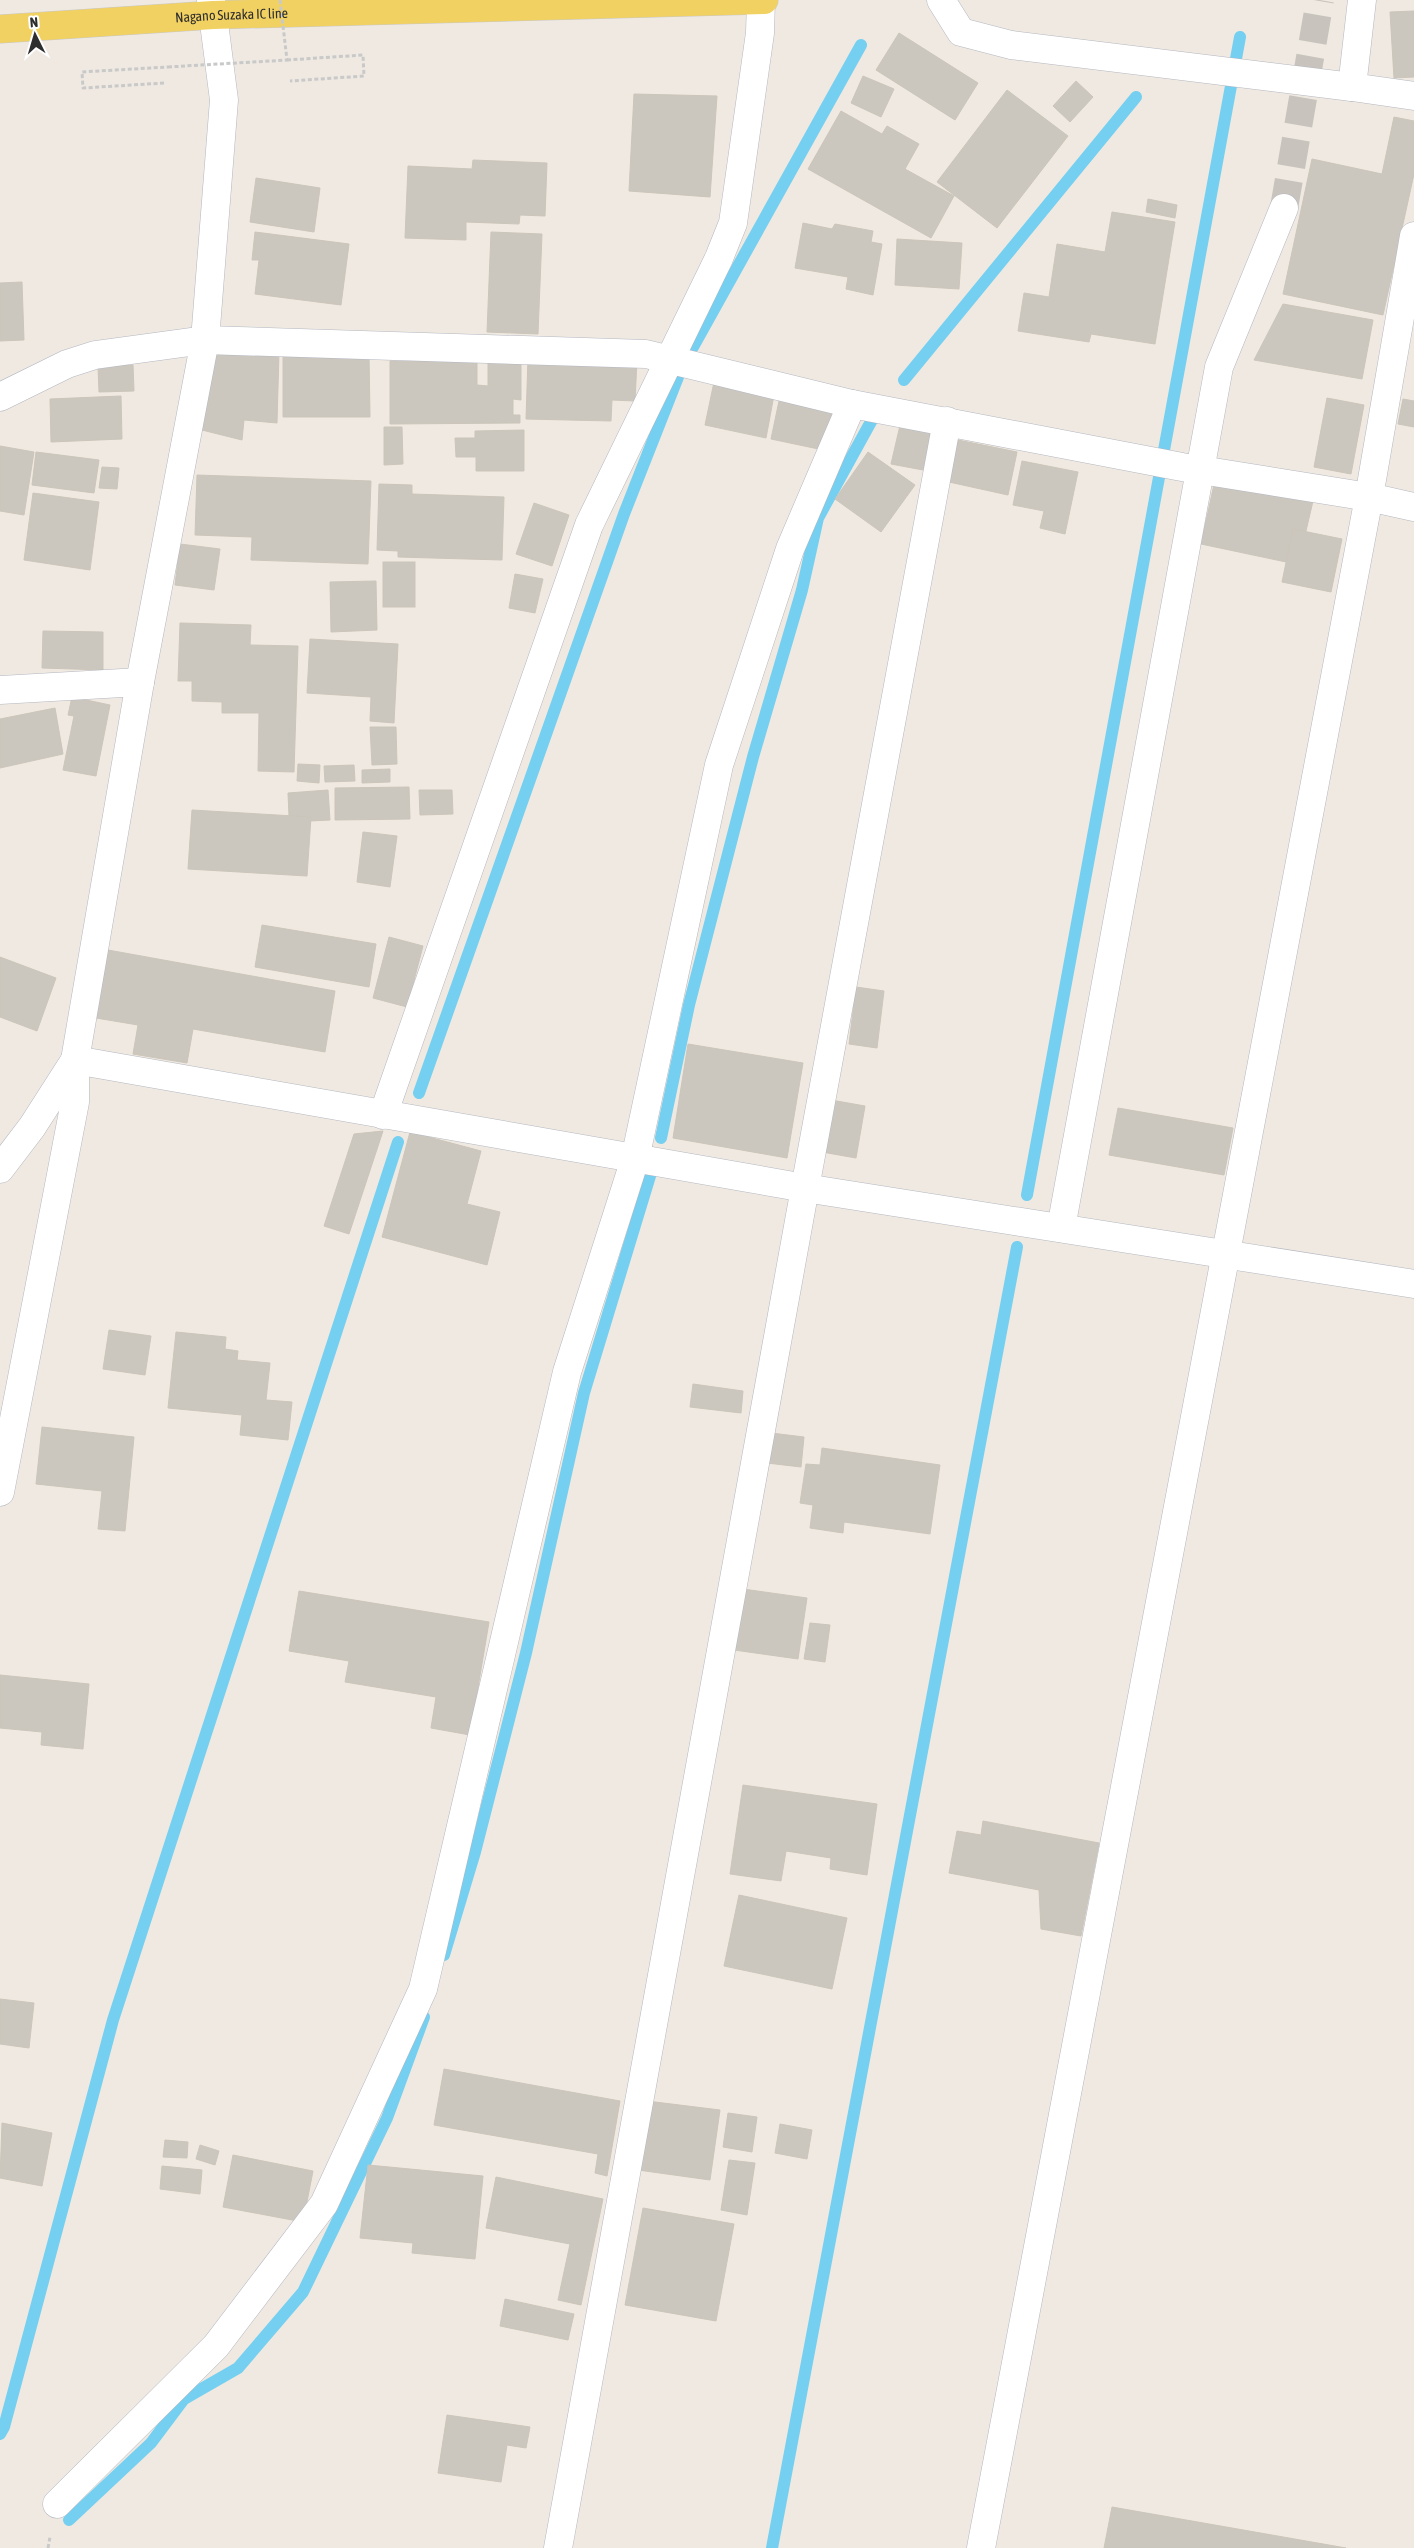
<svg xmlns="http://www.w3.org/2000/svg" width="1414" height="2548" font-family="'Asap Condensed',sans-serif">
<rect width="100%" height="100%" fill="#efe9e1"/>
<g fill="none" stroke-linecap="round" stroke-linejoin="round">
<g stroke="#75cff0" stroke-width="12">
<polyline points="693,347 861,45"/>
<polyline points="904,380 1136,97"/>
<polyline points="419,1093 624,514 678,377"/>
<polyline points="661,1138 689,1005 753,757 802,590 818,518 873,418"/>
<polyline points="1027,1195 1240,37"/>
<polyline points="444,1955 475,1852 526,1653 584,1393 650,1176"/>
<polyline points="0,2434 4,2427 113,2020 398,1142"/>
<polyline points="69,2520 151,2443 184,2399 238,2368 303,2292 387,2118 424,2017"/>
<polyline points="772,2548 1017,1247"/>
</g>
</g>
<g fill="#cbc7bf" stroke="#cbc5ba">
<polygon points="1414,11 1414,77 1394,78 1390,12"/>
<polygon points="899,33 978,83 955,120 876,70"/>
<polygon points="863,76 894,89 881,117 851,103"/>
<polygon points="1076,81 1093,97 1070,122 1053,106"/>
<polygon points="1007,90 1068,136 997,228 937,182"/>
<polygon points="634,94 717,96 710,197 629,191"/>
<polygon points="841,111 882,134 887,126 919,144 905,169 954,196 931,238 808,169"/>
<polygon points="1394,117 1414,121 1414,174 1383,315 1283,294 1312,159 1382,174"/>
<polygon points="473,160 547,163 545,216 520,215 519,224 466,222 466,240 405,238 408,166 472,169"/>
<polygon points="256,178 320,188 314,232 250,222"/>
<polygon points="1148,199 1177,205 1175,218 1146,212"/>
<polygon points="1112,212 1175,222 1155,344 1091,334 1089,342 1018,331 1024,293 1049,297 1057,244 1105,252"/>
<polygon points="803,223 832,229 835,224 873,231 871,242 882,244 873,295 846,289 848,277 795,268"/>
<polygon points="255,232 349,244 341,305 255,294 259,260 252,260"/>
<polygon points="491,232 542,234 538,334 487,332"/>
<polygon points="897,239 962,243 959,289 895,285"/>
<polygon points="22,282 24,340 0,341 0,283"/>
<polygon points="1283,304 1373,320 1362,379 1254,360"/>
<polygon points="279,352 277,423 244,420 242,440 198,429 209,353"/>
<polygon points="369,355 370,417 283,417 283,356"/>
<polygon points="528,358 637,360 635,401 612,400 611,421 526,419"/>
<polygon points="390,361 477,362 477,385 488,386 488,362 521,363 521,400 513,399 513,415 520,415 520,423 390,424"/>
<polygon points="133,365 134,391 99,392 98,367"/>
<polygon points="714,382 774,395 766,438 705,425"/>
<polygon points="121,396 122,439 51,442 50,399"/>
<polygon points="1327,398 1364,405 1351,474 1314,467"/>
<polygon points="1403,399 1414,401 1414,427 1398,424"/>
<polygon points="779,401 836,413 828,451 771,439"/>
<polygon points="901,421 932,427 923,470 891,464"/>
<polygon points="384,427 402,427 403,464 384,465"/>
<polygon points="524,430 524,471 476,471 476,457 456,457 455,438 475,438 475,431"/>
<polygon points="958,440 1017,452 1008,495 949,482"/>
<polygon points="0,446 34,452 24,515 0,511"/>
<polygon points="36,452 99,460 94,493 32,485"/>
<polygon points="868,452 915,485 881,532 835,499"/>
<polygon points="1022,461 1078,472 1065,534 1040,528 1044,511 1013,505"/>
<polygon points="102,467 119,468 117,489 99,488"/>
<polygon points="197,475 371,481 368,564 251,560 252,537 195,535"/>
<polygon points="1215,480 1313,501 1306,531 1293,529 1286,562 1201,544"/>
<polygon points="379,484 412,485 412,494 504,497 502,560 398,557 398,551 377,550"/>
<polygon points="33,493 99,502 90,570 24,560"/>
<polygon points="534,503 569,515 552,566 516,554"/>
<polygon points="1293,529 1342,539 1331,592 1282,582"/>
<polygon points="180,544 220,549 214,590 175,585"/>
<rect x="383" y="562" width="32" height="45"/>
<polygon points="515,574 543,579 535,613 509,608"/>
<polygon points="376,581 377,630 331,632 330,582"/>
<polygon points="180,623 251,625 250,645 298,646 294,772 258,771 259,713 222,713 222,702 192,701 192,681 178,681"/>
<polygon points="43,631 103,632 103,670 42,668"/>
<polygon points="310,639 398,644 394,723 370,721 371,697 307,693"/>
<polygon points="72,697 110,705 96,776 63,770 74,716 68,715"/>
<polygon points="55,708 63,754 0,768 0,719"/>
<polygon points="370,727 396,727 397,764 372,765"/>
<polygon points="298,764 320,765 319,783 297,781"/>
<polygon points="354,765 355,781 325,782 324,766"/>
<polygon points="390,769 390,782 362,783 362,770"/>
<polygon points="409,787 410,819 335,820 335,788"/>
<polygon points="328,790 330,820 310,821 311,817 289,816 288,793"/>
<polygon points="419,790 452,790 453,814 420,815"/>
<polygon points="192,810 311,817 307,876 188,869"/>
<polygon points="363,832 397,836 390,887 357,882"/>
<polygon points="262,925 376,944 369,987 255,967"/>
<polygon points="389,937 423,946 407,1007 373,998"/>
<polygon points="108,950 335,991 325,1052 193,1029 187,1063 133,1054 138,1025 96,1018"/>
<polygon points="0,957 56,978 37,1031 0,1017"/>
<polygon points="856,987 884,991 877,1048 849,1044"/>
<polygon points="688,1044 803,1063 787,1158 673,1138"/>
<polygon points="831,1100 865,1106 856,1158 822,1152"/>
<polygon points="1118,1108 1233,1128 1224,1175 1109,1155"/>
<polygon points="383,1131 349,1234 324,1226 354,1134"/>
<polygon points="410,1132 481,1151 467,1204 500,1212 487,1265 382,1237"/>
<polygon points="109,1330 151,1336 145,1375 103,1369"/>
<polygon points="176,1332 226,1337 225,1349 238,1351 237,1360 270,1363 266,1400 292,1402 288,1440 240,1435 242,1415 168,1408"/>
<polygon points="693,1384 743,1391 741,1413 690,1407"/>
<polygon points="42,1427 134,1437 125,1531 98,1529 102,1491 36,1484"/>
<polygon points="771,1433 804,1437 801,1467 767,1463"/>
<polygon points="822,1448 940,1465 930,1534 844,1522 843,1533 810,1528 813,1505 800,1503 806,1464 820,1465"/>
<polygon points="736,1588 807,1598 798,1659 727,1649"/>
<polygon points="299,1591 489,1622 470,1735 431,1728 436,1697 345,1682 349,1661 289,1651"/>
<polygon points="810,1623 830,1625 825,1662 804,1659"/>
<polygon points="0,1675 89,1684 83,1749 41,1745 42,1732 0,1728"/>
<polygon points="743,1785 877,1804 867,1875 830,1869 831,1858 786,1851 781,1881 730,1874"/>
<polygon points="983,1821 1099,1843 1081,1936 1041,1929 1039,1890 949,1873 957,1831 981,1835"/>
<polygon points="739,1895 847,1918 832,1989 724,1966"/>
<polygon points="0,1999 34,2003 29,2048 0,2044"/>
<polygon points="444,2069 620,2101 607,2176 595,2173 598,2154 434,2125"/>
<polygon points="647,2101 720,2110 710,2180 638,2170"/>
<polygon points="728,2113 757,2117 752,2152 723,2147"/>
<polygon points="2,2123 52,2133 42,2186 0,2178"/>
<polygon points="780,2124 812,2130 807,2159 775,2153"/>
<polygon points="165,2140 188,2142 187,2158 163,2157"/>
<polygon points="200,2145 219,2151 215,2165 196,2159"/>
<polygon points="233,2155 313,2171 303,2222 223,2207"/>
<polygon points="729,2160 755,2163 747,2215 721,2210"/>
<polygon points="368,2165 483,2176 475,2259 412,2253 413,2243 360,2238"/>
<polygon points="162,2166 202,2170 200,2194 160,2189"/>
<polygon points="496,2177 603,2199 581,2305 558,2300 570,2244 486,2228"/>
<polygon points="643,2208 734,2224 716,2321 625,2305"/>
<polygon points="505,2299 574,2314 568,2340 500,2326"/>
<polygon points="447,2415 530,2427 526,2448 507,2445 501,2482 438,2473"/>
<polygon points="1112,2507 1346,2548 1104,2548"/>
</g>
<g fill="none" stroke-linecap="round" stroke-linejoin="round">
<polyline stroke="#c8c4bd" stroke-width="28" stroke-dasharray="28 14" stroke-linecap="butt" points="1284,208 1320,0"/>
<g stroke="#b4b7c1" stroke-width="29">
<g id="minor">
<polyline points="941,0 961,32 1011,45 1352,87"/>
<polyline points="1362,0 1352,87 1414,96"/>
<polyline points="0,397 67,364 95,355 205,340 646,354 852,404 1182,467 1369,497 1414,507"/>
<polyline points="0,690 140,682"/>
<polyline points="383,1115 589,525 719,258 733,223 760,33 761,0"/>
<polyline points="0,1169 32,1127 75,1060 140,682 205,340 224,100 211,0"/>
<polyline points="1061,1228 1219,367 1284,208"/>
<polyline points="0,1492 75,1102 75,1060 805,1188 1414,1284"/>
<polyline points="57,2504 216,2346 324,2204 423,1989 567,1372 635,1159 719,765 790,549 852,404"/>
<polyline points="558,2548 805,1188 947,421"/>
<polyline points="981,2548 1369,497 1414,236"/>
</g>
</g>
<g stroke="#c9c9c9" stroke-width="29">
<g id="major">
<path id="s1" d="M0 29 213 15 764 0"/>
</g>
</g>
<g stroke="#c9c9c9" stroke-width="3" stroke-dasharray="4 2.5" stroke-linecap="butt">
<polyline points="287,60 363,55 364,76 290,81"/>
<polyline points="164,83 83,88 82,72 168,67"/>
<polyline points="48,2548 50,2537"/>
</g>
<use href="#minor" stroke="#fff" stroke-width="28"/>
<use href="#major" stroke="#f2d163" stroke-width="28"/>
<polyline stroke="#c9c9c9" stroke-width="3" stroke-dasharray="4 2.5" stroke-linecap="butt" points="168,67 287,60 280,0"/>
</g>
<g text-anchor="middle" stroke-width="4.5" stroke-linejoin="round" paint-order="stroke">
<g font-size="14" fill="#2e2e2e" stroke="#fff">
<text dy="5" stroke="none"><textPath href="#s1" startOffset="232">Nagano Suzaka IC line</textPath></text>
</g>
</g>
<g transform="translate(35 35) rotate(355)" stroke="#ffffff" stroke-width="4" paint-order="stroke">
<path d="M0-4L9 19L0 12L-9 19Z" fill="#2e2e2e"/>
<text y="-8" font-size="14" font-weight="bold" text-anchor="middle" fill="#2e2e2e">N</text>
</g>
</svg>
